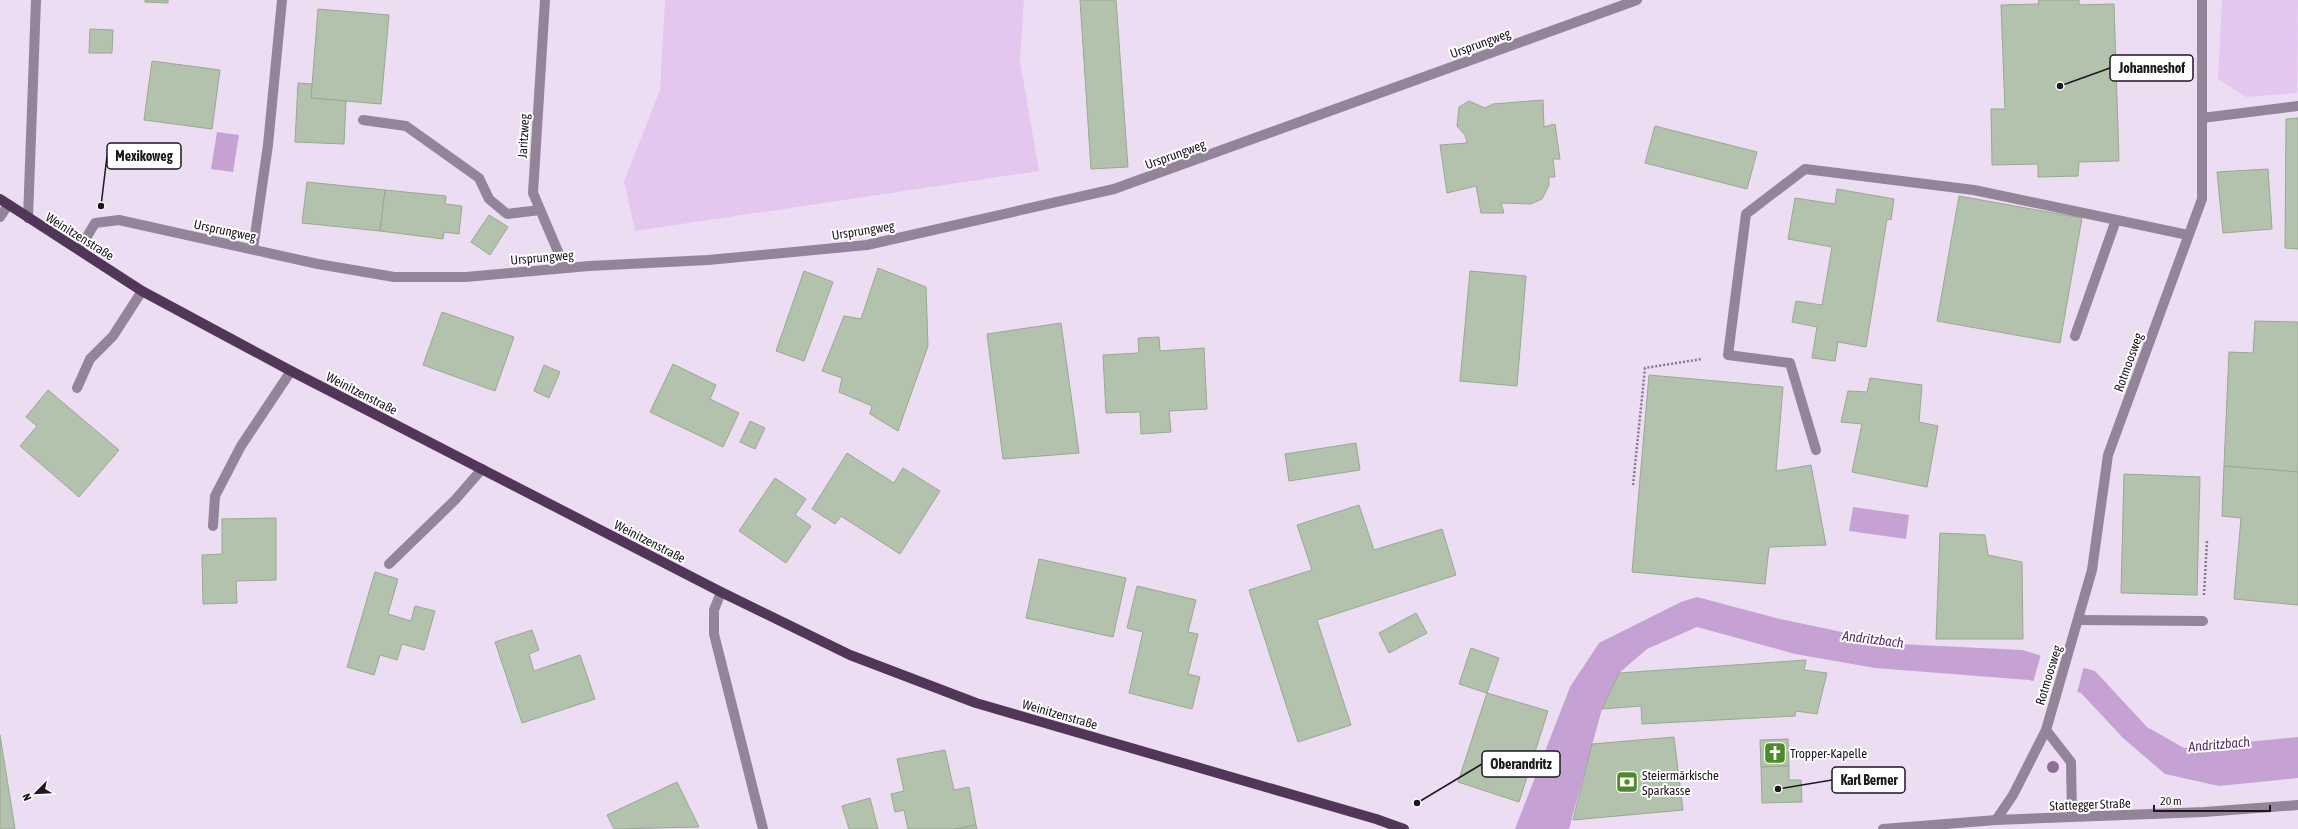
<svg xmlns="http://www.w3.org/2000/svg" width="2298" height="829" font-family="'Asap Condensed',sans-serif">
<rect width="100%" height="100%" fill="#edddf3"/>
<g fill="#e4c7ee">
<polygon points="665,0 1024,0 1020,61 1039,171 635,231 624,181 660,90"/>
<polygon points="2222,0 2298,0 2297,93 2246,97 2218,79"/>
</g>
<g fill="#c6a1d3">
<polygon points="217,132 239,135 233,172 211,169"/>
<polygon points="1853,507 1909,515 1906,539 1849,531"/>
<polygon points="1697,597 1776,618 1898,644 2022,650 2095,671 2147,727 2184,748 2298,737 2298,778 2219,786 2165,774 2123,738 2081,693 2029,680 1875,668 1795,654 1697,627 1647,649 1619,673 1602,709 1569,829 1515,829 1570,687 1599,643 1681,602"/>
</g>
<polygon fill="#edddf3" points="2041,654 2084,666 2077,693 2033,683"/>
<g fill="#b3c2ac" stroke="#99a892">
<polygon points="145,0 168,0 168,3 145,2"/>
<polygon points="1080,0 1116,0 1128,167 1091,169"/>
<polygon points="2038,0 2079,0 2079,5 2114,4 2119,161 2079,162 2078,176 2038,177 2038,164 1992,165 1991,109 2005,109 2001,5 2039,4"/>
<polygon points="318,9 389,15 381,104 311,98"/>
<polygon points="90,29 113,30 112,53 89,53"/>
<polygon points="152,61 220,70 212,129 144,120"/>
<polygon points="298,83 312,84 311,98 346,101 344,144 295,142"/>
<polygon points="1543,100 1544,127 1555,124 1560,159 1553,159 1555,177 1549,177 1549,185 1542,199 1531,204 1501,203 1504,213 1481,213 1476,186 1447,193 1440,145 1467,143 1465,135 1457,126 1459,107 1469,101 1485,108 1493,104"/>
<polygon points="2298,118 2298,249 2285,248 2286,119"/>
<polygon points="1655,126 1757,152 1747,189 1645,163"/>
<polygon points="2268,169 2272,229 2223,233 2217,172"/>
<polygon points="307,182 385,190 380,231 302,223"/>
<polygon points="1837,189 1894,199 1891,220 1887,219 1866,347 1838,342 1835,361 1812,358 1817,327 1792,322 1796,301 1822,305 1832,247 1788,239 1795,198 1835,204"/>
<polygon points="385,190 446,196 445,204 462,206 459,234 444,232 443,239 380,231"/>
<polygon points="1959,196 2082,218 2060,343 1937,321"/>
<polygon points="489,215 508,227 490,255 471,242"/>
<polygon points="878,268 926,287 928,346 898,431 870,414 872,406 839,392 842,378 822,371 844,316 861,319"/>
<polygon points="804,271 833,282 804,361 776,351"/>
<polygon points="1470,271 1526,276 1517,386 1460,381"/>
<polygon points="442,312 514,337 495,391 423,365"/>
<polygon points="2255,321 2298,322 2298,472 2224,466 2229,352 2253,353"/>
<polygon points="1061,323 1079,453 1003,459 987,334"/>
<polygon points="1159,337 1160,351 1204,348 1207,409 1169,411 1171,432 1141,434 1140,412 1106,413 1103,355 1139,353 1138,338"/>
<polygon points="673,364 716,385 710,399 739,413 723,447 650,412"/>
<polygon points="544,365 560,372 549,398 534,391"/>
<polygon points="1649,375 1783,387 1776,471 1811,465 1826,545 1769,547 1765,584 1632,572"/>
<polygon points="1870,378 1922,385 1919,422 1938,426 1927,487 1852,472 1862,424 1841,422 1848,391 1867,392"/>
<polygon points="48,390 119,450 79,497 20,446 37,426 26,417"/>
<polygon points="750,421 765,428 755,449 740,442"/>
<polygon points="1356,443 1360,470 1289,481 1285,454"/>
<polygon points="847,453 894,483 903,468 940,491 900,554 841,516 835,524 812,509"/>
<polygon points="2224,466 2298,472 2298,605 2234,599 2241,518 2222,516"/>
<polygon points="2124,474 2200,477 2197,595 2121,593"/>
<polygon points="775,478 806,499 795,515 811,526 786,563 739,531"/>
<polygon points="1359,505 1374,550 1442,529 1456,575 1317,620 1351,725 1298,742 1249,590 1312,570 1297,525"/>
<polygon points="276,518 276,580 236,581 237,603 203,604 202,555 222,554 222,519"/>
<polygon points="1940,533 1985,535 1988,555 2022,562 2023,639 1936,639"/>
<polygon points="1039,559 1126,578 1113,637 1026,618"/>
<polygon points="375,572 398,579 388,614 411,621 415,606 435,611 424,650 402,644 397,660 380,655 374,675 347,667"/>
<polygon points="1137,586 1196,600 1188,632 1198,634 1188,674 1200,677 1192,709 1129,693 1143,632 1127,628"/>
<polygon points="1416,613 1427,633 1389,653 1379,633"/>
<polygon points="532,630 539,650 529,654 534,671 580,655 595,699 522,723 495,642"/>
<polygon points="1471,648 1499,658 1487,693 1459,684"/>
<polygon points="1806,660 1804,670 1827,673 1817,714 1796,711 1795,716 1642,724 1641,706 1602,709 1619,673"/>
<polygon points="1487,693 1548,711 1519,802 1458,782"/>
<polygon points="0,735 15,829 0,829"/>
<polygon points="1674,737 1683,810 1573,820 1592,744"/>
<polygon points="1788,739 1789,766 1761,767 1760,740"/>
<polygon points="945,750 954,790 969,787 976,825 955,829 908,829 904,810 895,812 891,794 904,791 897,759"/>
<polygon points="1789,766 1789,780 1801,780 1802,802 1762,803 1761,767"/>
<polygon points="677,782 699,827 614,829 607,815"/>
<polygon points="870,798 878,829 849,829 842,806"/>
<polygon points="976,825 977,829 955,829"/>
</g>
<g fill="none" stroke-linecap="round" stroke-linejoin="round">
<g stroke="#837887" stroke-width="2.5" stroke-dasharray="2 2" stroke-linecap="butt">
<polyline points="1633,485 1645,368 1702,359"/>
<polyline points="2204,595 2207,541"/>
</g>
<g stroke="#938499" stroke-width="10">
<polyline points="545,0 533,193 565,268"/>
<polyline points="2202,118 2298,106"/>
<polyline points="363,120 406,126 479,178 489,199 507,214 540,210"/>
<polyline points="0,217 8,205"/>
<polyline points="28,218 36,0"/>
<polyline points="253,249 268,145 282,0"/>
<polyline points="79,250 95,223 119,220 318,264 394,277 466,277 589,266 708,260 867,245 1114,189 1637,0"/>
<polyline points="2075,336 2116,220"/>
<polyline points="77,388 90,359 113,336 142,291"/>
<polyline points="1816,450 1790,363 1728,355 1746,214 1805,169 1974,190 2188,235"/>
<polyline points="213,526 215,496 241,446 291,371"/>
<polyline points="389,564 455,500 482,469"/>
<polyline points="721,592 714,610 714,634 763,829"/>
<polyline points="2079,620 2203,621"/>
<polyline points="2046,730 2071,762 2072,817"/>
<polyline points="1996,820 2013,795 2046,730 2092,570 2108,455 2202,199 2202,0"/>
<polyline points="1883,829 1996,820 2204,812 2298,805"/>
</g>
<polyline stroke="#51365a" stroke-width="10" points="0,199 142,291 291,371 721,592 850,655 976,703 1376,819 1404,829"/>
</g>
<circle fill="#8e6d98" cx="2053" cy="767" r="6"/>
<defs>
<g id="church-square" transform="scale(1.15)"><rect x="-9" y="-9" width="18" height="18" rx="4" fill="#4f8a29" stroke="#fff"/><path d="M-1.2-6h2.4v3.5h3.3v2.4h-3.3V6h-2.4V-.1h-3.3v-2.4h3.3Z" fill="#fff"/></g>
<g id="bank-square" transform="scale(1.15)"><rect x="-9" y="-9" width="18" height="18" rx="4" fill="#4f8a29" stroke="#fff"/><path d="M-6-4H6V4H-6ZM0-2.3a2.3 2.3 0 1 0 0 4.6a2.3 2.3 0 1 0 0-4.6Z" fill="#fff"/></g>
</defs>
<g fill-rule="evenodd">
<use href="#church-square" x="1775" y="753"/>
<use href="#bank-square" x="1627" y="782"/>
</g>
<g text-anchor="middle" stroke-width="4" stroke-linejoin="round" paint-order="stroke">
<g font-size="13" fill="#1d171f" stroke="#fff">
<text transform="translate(1480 43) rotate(-20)" y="5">Ursprungweg</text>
<text transform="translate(523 136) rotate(-87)" y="5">Jaritzweg</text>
<text transform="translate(1175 154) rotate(-20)" y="5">Ursprungweg</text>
<text transform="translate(225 230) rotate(12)" y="5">Ursprungweg</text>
<text transform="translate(863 230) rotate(-9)" y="5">Ursprungweg</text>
<text transform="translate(80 236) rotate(32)" y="5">Weinitzenstraße</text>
<text transform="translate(542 257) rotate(-5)" y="5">Ursprungweg</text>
<text transform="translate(2128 362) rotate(-70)" y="5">Rotmoosweg</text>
<text transform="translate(362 393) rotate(27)" y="5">Weinitzenstraße</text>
<text transform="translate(650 541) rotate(27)" y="5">Weinitzenstraße</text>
<text transform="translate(2048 675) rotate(-73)" y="5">Rotmoosweg</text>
<text transform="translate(1060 714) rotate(16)" y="5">Weinitzenstraße</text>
<text transform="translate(2090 804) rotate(-2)" y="5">Stattegger Straße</text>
</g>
<g font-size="13" fill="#1d171f" stroke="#fff" text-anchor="start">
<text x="1790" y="758">Tropper-Kapelle</text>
<text x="1642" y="780">Steiermärkische<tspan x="1642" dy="15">Sparkasse</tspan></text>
</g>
<g font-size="14" font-style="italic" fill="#5a2c69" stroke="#fff">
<text transform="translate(1873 639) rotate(7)" y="5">Andritzbach</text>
<text transform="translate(2219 744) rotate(-5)" y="5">Andritzbach</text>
</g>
</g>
<path fill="none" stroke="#1d171f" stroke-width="1.5" d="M2060 86L2110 68M101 206L107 156M1417 803L1482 764M1778 789L1832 780"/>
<g fill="#1d171f" stroke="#fff" stroke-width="1.5">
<circle cx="2060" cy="86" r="4"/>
<circle cx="101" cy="206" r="4"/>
<circle cx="1417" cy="803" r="4"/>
<circle cx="1778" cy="789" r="4"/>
</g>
<g fill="#fff" stroke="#1d171f" stroke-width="1.5">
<rect x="2110" y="55" width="83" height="26" rx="4"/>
<rect x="107" y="143" width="74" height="26" rx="4"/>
<rect x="1482" y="751" width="78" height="26" rx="4"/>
<rect x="1832" y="767" width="73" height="26" rx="4"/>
</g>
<g font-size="14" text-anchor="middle" font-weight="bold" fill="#1d171f">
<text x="2152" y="73">Johanneshof</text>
<text x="144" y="161">Mexikoweg</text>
<text x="1521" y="769">Oberandritz</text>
<text x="1869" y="785">Karl Berner</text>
</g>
<g transform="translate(36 793) rotate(246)" stroke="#ffffff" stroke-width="3" paint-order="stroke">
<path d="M0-3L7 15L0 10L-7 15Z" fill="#1d171f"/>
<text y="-6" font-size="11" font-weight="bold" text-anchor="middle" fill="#1d171f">N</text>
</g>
<path d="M2154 805v6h116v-6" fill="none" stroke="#1d171f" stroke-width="2"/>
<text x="2160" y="805" font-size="12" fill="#1d171f" stroke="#ffffff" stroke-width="3" paint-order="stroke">20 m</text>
</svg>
